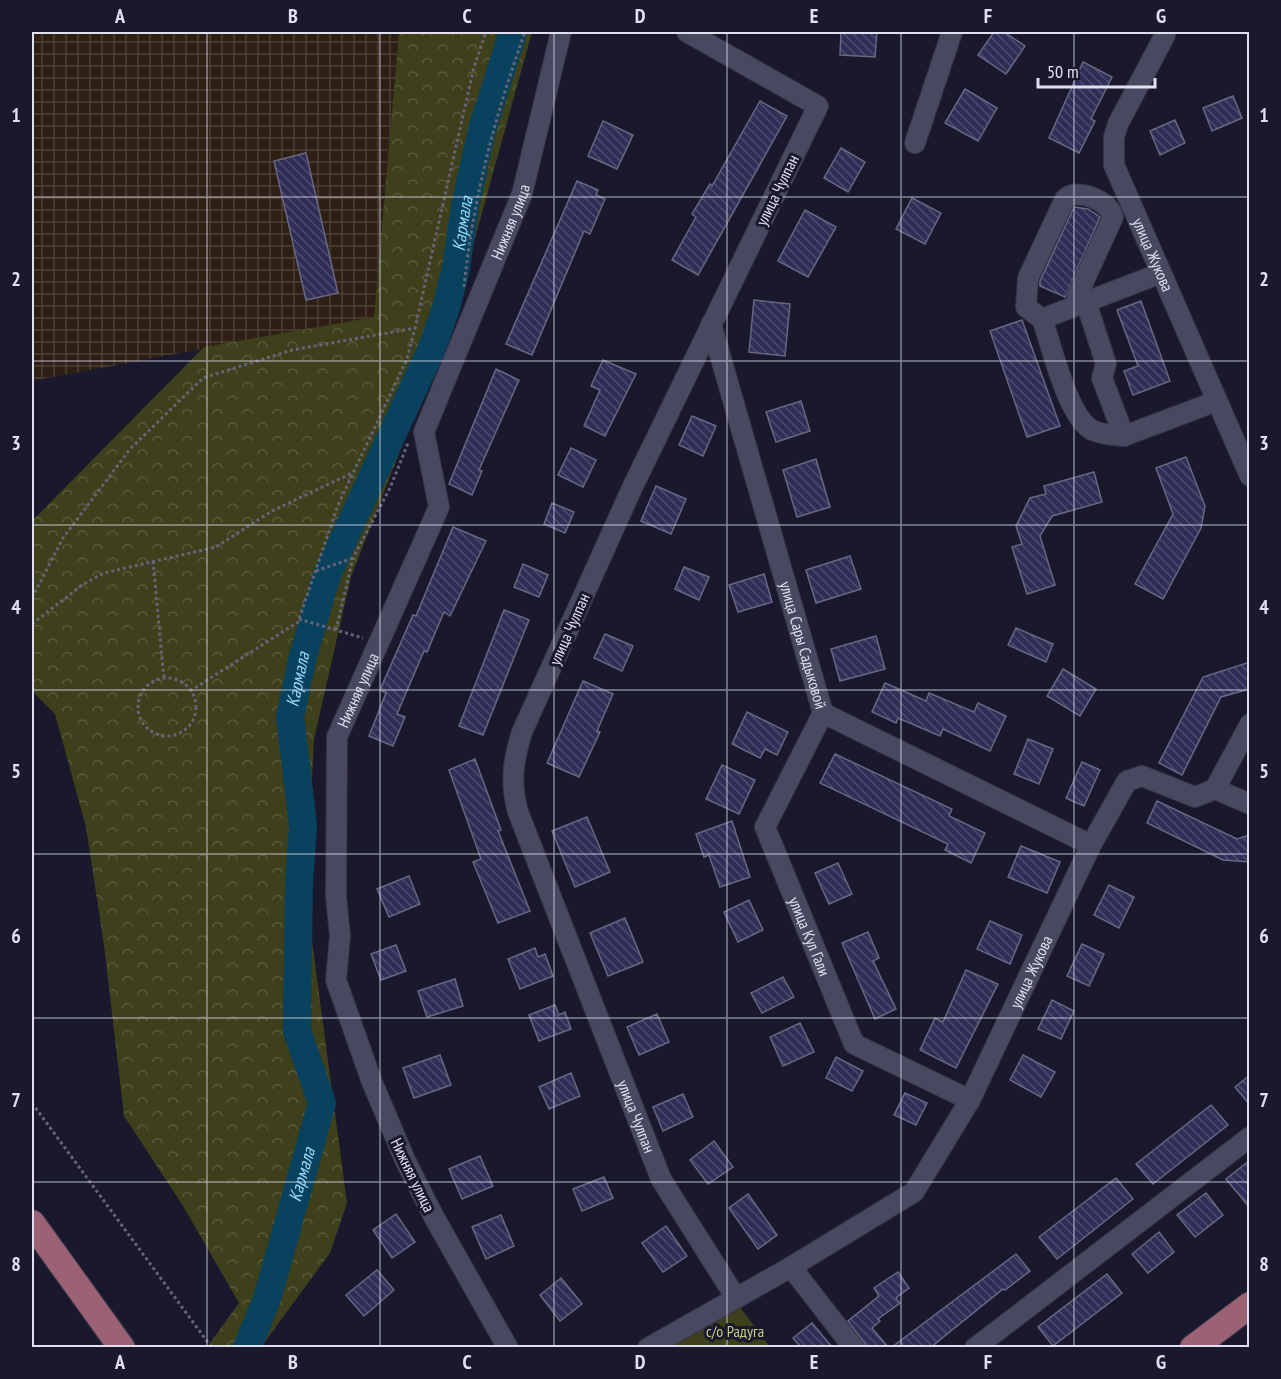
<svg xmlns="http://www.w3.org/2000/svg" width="1281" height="1379" font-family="'PT Sans Narrow',sans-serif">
<defs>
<pattern id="industrial-grid" width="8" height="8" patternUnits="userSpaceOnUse" patternTransform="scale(1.5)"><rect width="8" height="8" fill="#2d1f13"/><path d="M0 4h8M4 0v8" fill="none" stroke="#4b3f36"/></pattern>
<pattern id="park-crowns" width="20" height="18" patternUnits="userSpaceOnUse" patternTransform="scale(1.5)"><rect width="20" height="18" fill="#3e3f1b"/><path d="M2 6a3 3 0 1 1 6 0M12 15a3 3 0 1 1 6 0" fill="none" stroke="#5a5a3c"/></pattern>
<pattern id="building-back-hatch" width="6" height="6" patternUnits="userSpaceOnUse" patternTransform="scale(1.5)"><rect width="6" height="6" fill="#302d57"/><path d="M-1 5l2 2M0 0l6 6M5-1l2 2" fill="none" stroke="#4e4b6f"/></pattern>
</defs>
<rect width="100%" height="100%" fill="#19182d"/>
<polygon fill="url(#industrial-grid)" points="32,32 399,32 374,317 32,381"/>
<polygon fill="url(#park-crowns)" points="399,32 532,32 456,307 351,577 314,739 306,896 347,1203 330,1253 261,1347 207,1347 239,1303 183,1206 124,1116 104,945 86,827 55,714 32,691 32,521 204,347 374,317"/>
<polygon fill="#3e3f1b" points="740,1307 770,1347 667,1348"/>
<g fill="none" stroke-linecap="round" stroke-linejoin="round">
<path stroke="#08425e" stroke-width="28" id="s1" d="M247 1348 267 1299 322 1103 297 1031 299 881 303 825 290 717 303 656 327 575 432 348 446 308 456 268 465 206 482 130 513 32"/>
</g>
<g fill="url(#building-back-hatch)" stroke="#686882" stroke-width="1.5">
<polygon points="841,32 877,32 875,57 840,55"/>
<polygon points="994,32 1004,32 1025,46 1006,74 978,55"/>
<polygon points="1083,62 1112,77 1091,119 1095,121 1079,153 1049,138"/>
<polygon points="965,89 997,108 978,141 945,123"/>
<polygon points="1233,96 1242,118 1212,131 1203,108"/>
<polygon points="760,101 787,116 698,275 672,260 696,217 692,214 710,184 712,186"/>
<polygon points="1175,120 1185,143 1160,155 1150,131"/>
<polygon points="603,121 633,135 617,169 588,156"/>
<polygon points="841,148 865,162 848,192 824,178"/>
<polygon points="306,153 338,293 306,300 274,161"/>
<polygon points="577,181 598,190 596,195 605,199 590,234 584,231 532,355 506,344"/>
<polygon points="912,198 941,213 925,244 896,229"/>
<polygon points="1074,207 1088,209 1100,217 1065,297 1040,286 1040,281"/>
<polygon points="805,210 836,227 808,277 778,261"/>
<polygon points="754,300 790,304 785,356 749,352"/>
<polygon points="1141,301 1170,381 1133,395 1124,371 1138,366 1117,310"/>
<polygon points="1022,320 1060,426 1027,437 990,331"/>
<polygon points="603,360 636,374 605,436 584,426 600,390 591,386"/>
<polygon points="496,369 519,380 479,470 482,471 472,495 449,484"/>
<polygon points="801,401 810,431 776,442 766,412"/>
<polygon points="692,416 716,426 703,456 679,445"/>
<polygon points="571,448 596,460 583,487 558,475"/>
<polygon points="1186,457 1205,506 1201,528 1163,599 1135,584 1173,514 1156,468"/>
<polygon points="816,459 830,507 797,517 783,470"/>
<polygon points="1094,472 1102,502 1052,516 1040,536 1055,585 1027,594 1012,547 1022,544 1016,526 1030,498 1046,494 1044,486"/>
<polygon points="656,486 686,499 671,534 641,521"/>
<polygon points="552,503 574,512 565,533 544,524"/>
<polygon points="453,527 486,541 450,616 444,612 427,652 424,651 397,714 405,717 393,746 369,736 386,693 380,690 413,615 416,616"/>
<polygon points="850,556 861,589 816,603 806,570"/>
<polygon points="523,564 548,575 539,597 514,587"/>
<polygon points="684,567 709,577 699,600 675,589"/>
<polygon points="764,574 772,602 738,612 729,585"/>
<polygon points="504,610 529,620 483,735 459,726"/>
<polygon points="1016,628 1053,644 1046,662 1008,645"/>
<polygon points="605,634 633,646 622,671 594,658"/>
<polygon points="876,636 885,669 840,681 831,649"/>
<polygon points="1250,662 1250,689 1221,697 1182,775 1159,763 1203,677"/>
<polygon points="1063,669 1096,689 1080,716 1047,696"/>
<polygon points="583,681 613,694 597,731 600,732 579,777 547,763"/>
<polygon points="885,683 926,701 929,693 974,712 978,703 1006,716 990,751 943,729 940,736 898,718 896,723 872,712"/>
<polygon points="747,712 788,732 777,755 765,749 760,758 732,744"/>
<polygon points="1028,739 1053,749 1039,784 1014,774"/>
<polygon points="835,754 952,809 949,816 985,833 971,863 945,850 948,844 820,783"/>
<polygon points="475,759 501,830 498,831 530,911 498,923 473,862 481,859 449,770"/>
<polygon points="1082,762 1100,770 1084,806 1066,798"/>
<polygon points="722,765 755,780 739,814 706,799"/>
<polygon points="1157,801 1237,839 1250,835 1250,862 1223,860 1147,823"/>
<polygon points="587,817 610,872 575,887 552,831"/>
<polygon points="732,821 750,877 720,887 709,855 704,857 696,834"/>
<polygon points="1021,846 1060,862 1047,893 1008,877"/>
<polygon points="838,863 852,894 829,904 815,873"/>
<polygon points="409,876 420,904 389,917 377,889"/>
<polygon points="1109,885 1134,897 1119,928 1094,915"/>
<polygon points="749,900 763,930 738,942 724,912"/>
<polygon points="625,918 643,962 608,976 590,933"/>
<polygon points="990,921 1022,935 1010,964 977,949"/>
<polygon points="868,932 879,958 873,961 896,1009 875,1019 842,943"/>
<polygon points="1082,944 1104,954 1089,986 1067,976"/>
<polygon points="396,945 406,971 381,980 371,954"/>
<polygon points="535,948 538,957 545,954 553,976 520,989 508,959"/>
<polygon points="966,970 998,984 956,1068 920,1050 935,1018 943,1022"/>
<polygon points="783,977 794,997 762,1013 751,993"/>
<polygon points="455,979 463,1006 427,1017 418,991"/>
<polygon points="1052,1000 1074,1011 1061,1039 1038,1029"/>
<polygon points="555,1005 559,1015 565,1012 571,1029 539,1041 529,1015"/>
<polygon points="657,1014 669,1042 639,1055 627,1027"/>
<polygon points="800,1023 814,1052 783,1066 770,1037"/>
<polygon points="440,1055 451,1085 414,1098 403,1068"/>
<polygon points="1023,1055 1055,1072 1041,1097 1010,1080"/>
<polygon points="836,1057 863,1071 852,1091 826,1078"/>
<polygon points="571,1073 580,1096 549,1109 539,1087"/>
<polygon points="1250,1075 1250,1105 1235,1087"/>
<polygon points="905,1093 927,1103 916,1125 894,1115"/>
<polygon points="683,1094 693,1117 663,1131 653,1107"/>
<polygon points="1211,1105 1228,1125 1153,1184 1136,1164"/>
<polygon points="714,1141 733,1167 708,1184 690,1160"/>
<polygon points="480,1156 493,1186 462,1199 449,1169"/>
<polygon points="1250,1160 1250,1208 1226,1179"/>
<polygon points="604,1177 613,1198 582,1211 573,1189"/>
<polygon points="1116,1178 1133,1199 1057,1259 1039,1237"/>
<polygon points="1206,1193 1223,1215 1195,1237 1177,1215"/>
<polygon points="748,1194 777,1235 758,1249 729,1208"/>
<polygon points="396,1214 415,1242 392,1258 373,1230"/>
<polygon points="501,1215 514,1246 486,1259 472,1227"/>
<polygon points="666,1226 687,1256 663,1272 642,1243"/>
<polygon points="1159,1232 1174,1252 1148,1273 1132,1254"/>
<polygon points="1016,1254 1030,1271 1005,1290 1003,1289 931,1347 892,1347"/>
<polygon points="377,1270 394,1290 364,1316 346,1295"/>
<polygon points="898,1272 909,1288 896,1298 900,1303 878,1319 880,1321 872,1328 888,1347 867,1347 848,1321 879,1296 874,1288"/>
<polygon points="1107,1274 1122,1293 1053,1346 1038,1327"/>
<polygon points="561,1278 582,1304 560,1321 540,1295"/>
<polygon points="812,1323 832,1347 801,1347 793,1338"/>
</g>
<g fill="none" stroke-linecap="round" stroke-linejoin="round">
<g stroke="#353445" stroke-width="22">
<g id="minor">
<path id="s2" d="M687 32 818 106 633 486 522 732C513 761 510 783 518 812L661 1179 736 1298"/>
<path id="s3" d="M1165 35 1118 124 1114 137V165L1250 476"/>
<polyline points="915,143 952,32"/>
<path d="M1161 273 1042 319 1026 307 1028 278 1065 199C1077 187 1110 201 1113 217L1077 296 1081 302H1086L1106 364 1102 378 1124 436 1217 401"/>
<path d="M1042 319C1052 346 1067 416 1092 430 1102 435 1113 435 1124 436"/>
<path id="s4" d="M711 324 823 713 1091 845"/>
<path id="s5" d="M823 713 765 827 854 1044 970 1100"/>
<polyline points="1250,724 1215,789 1250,804"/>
<polyline points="791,1267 854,1348"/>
<path id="s6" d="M508 1348 434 1217 405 1160 372 1082 336 980 340 936 336 897 337 737 439 507 424 432 522 194 561 32"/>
<path id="s7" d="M648 1348 791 1267 914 1192 970 1100 1091 845 1127 781 1142 776 1195 797 1215 789"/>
<polyline points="975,1348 1250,1137"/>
</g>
</g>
<g stroke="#353445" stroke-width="28">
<g id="major">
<polyline points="32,1223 122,1348"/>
<polyline points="1193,1348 1250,1305"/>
</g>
</g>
<g stroke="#656478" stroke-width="3" stroke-dasharray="3 3" stroke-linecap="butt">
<path d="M464 287C473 199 495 115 525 32"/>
<polyline points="153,561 164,679"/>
<polyline points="316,571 353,558"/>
<polyline points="32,598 63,538 130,449 203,378 292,350 415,328 474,67 486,32"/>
<polyline points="299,619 363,638"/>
<polyline points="32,624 82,585 104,573 216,547 272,511 352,473"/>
<polyline points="336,630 353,558 390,488 408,443"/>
<circle cx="167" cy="707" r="29"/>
<polyline points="190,691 298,622 338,505 407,359 415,328"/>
<polyline points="32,1103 212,1348"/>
</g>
<use href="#minor" stroke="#494861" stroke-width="20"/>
<use href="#major" stroke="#9b6174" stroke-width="26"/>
</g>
<path fill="none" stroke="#e0e0f0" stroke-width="1.5" stroke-opacity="0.55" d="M207 32V1348M380 32V1348M554 32V1348M727 32V1348M901 32V1348M1074 32V1348M32 197H1250M32 361H1250M32 525H1250M32 690H1250M32 854H1250M32 1018H1250M32 1182H1250"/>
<g text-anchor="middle" stroke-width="6" stroke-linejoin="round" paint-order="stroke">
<g font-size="16" fill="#e0e0f0" stroke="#19182d">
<text transform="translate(777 190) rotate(-64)" y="6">улица Чулпан</text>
<text dy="6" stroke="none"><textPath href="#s6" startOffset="1206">Нижняя улица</textPath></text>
<text dy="6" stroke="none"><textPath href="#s3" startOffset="240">улица Жукова</textPath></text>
<text transform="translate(569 629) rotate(-66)" y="6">улица Чулпан</text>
<text dy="6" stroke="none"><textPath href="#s4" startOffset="334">улица Сары Садыковой</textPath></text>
<text dy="6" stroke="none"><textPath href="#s6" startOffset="702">Нижняя улица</textPath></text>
<text dy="6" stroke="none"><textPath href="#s5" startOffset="246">улица Кул Гали</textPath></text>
<text dy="6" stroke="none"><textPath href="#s7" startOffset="558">улица Жукова</textPath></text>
<text dy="6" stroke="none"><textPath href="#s2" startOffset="1251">улица Чулпан</textPath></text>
<text transform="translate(413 1175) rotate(64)" y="6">Нижняя улица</text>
</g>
<g font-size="16" fill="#cace7e" stroke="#19182d">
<text x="735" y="1337">с/о Радуга</text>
</g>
<g font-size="18" font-style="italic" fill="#9ad8fe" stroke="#19182d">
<text dy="6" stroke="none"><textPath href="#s1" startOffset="1173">Кармала</textPath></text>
<text dy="6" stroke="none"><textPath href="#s1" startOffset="686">Кармала</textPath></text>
<text dy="6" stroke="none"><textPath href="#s1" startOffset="182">Кармала</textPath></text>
</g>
</g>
<rect width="1281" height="1379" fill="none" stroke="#19182d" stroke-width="66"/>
<path d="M1038 78v9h117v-9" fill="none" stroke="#e0e0f0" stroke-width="3"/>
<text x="1047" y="78" font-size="18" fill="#e0e0f0" stroke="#19182d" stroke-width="4.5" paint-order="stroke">50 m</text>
<rect x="33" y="33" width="1215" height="1313" fill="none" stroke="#e0e0f0" stroke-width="2"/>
<g font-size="20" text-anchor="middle" font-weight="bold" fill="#e0e0f0">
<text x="120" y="23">A</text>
<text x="293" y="23">B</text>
<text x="467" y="23">C</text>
<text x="640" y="23">D</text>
<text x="814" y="23">E</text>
<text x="988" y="23">F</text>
<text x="1161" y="23">G</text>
<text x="16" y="122">1</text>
<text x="1264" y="122">1</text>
<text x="16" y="286">2</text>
<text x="1264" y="286">2</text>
<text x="16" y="450">3</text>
<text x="1264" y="450">3</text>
<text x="16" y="614">4</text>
<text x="1264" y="614">4</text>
<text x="16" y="778">5</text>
<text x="1264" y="778">5</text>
<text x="16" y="943">6</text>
<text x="1264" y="943">6</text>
<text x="16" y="1107">7</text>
<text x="1264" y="1107">7</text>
<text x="16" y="1271">8</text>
<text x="1264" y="1271">8</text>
<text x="120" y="1369">A</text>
<text x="293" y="1369">B</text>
<text x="467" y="1369">C</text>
<text x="640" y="1369">D</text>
<text x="814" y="1369">E</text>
<text x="988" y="1369">F</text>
<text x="1161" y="1369">G</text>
</g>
</svg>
